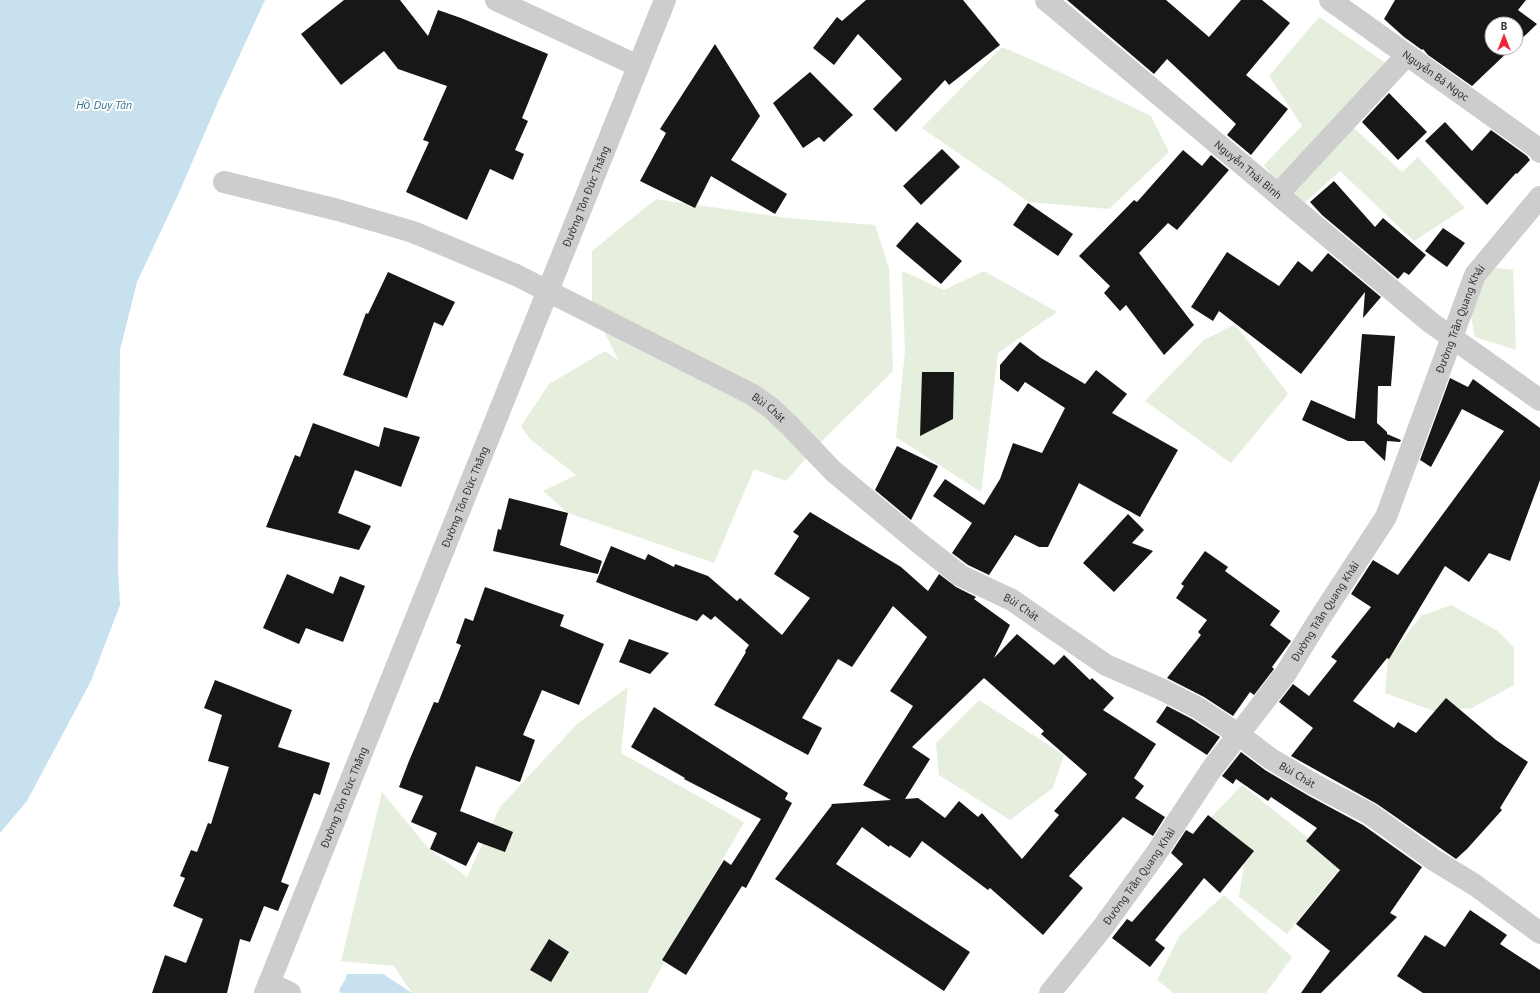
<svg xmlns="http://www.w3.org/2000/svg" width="1540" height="993" font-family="'PT Sans',sans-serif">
<rect width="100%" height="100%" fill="#fff"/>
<g fill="#e6eedd">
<polygon points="1319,17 1400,73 1346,121 1402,172 1418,157 1465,208 1414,241 1340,171 1297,210 1264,165 1302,126 1269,76"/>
<polygon points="1002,47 1055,70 1151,116 1169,152 1109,209 1029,202 922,128"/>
<polygon points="656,199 787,218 875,225 889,268 893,371 816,447 786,481 754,469 714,563 568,513 543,491 576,475 530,439 521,426 549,384 605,351 619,361 592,308 592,251"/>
<polygon points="1490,267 1513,270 1516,350 1475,337 1470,311"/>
<polygon points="902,271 944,290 984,271 1057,312 998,353 981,492 896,437 905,352"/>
<polygon points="1235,324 1288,394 1231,463 1145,401 1204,340"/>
<polygon points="1451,605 1498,631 1514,648 1514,685 1472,708 1434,711 1385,693 1388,659 1421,616"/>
<polygon points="628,687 621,753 744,822 647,993 412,993 394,966 341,961 382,792 428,848 467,877 500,807 577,724"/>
<polygon points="979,700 1064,755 1053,788 1010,820 939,775 936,743"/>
<polygon points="1242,785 1342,865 1287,934 1239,897 1244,864 1192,837"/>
<polygon points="1224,895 1292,957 1266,993 1174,993 1157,980 1180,935"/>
</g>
<g fill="#c8e1ef">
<polygon points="0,0 265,0 218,102 178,195 137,282 120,350 118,568 120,605 91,681 27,801 0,833"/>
<polygon points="347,974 383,974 412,993 341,993 339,990 345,980"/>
</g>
<g fill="#171717" fill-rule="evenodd">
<polygon points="344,0 400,0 428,36 438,10 461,18 548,54 522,118 528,121 515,150 524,154 513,180 490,169 467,220 406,192 429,142 423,140 447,86 398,69 384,51 341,85 301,34"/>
<polygon points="866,0 963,0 1000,45 949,85 945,80 896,132 873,109 902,79 858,34 834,65 813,48 837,17 842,21"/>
<polygon points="1067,0 1166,0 1209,37 1241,0 1262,0 1290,23 1246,75 1288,109 1251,155 1227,135 1236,124 1167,59 1154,74"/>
<polygon points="1395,0 1526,0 1518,10 1537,24 1516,44 1516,24 1492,24 1492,48 1512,48 1472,86 1428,55 1423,49 1422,50 1404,37 1384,19"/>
<polygon points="715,44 760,116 731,160 787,194 775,214 711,176 695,208 640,181 666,133 660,129"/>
<polygon points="810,72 853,115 824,142 819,137 803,148 773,103"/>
<polygon points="1389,93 1427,132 1398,160 1362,122"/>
<polygon points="1445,122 1472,151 1491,130 1527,156 1530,160 1517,174 1516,173 1487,205 1425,141"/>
<polygon points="942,149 960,167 921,205 903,186"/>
<polygon points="1183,150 1202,166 1211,155 1229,170 1177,230 1168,223 1139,253 1194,325 1164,355 1126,305 1120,311 1104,293 1110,286 1079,256 1134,200 1137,202"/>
<polygon points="1334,181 1375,227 1383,218 1426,255 1409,275 1404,272 1398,279 1322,215 1310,202"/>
<polygon points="1028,203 1073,234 1058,256 1013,225"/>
<polygon points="917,222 962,261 941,284 896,246"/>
<polygon points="1443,228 1465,243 1447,267 1425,251"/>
<polygon points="1227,252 1279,286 1298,261 1312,272 1328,253 1381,297 1363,318 1365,292 1301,374 1219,311 1213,321 1191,307"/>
<polygon points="388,272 455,302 443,326 434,322 407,398 343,375 366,313 368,314"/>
<polygon points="1362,334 1395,336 1391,386 1378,386 1377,423 1387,432 1387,434 1401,440 1400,442 1387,441 1385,461 1364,441 1348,441 1302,420 1311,400 1355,419"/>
<polygon points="1020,342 1041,358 1085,384 1096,370 1127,394 1112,413 1178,450 1140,517 1079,483 1048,547 1039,547 1015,535 989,575 968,565 952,553 972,523 933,496 945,479 984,505 1000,479 1013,443 1042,453 1065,408 1025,382 1018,392 1000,379 1000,365"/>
<polygon points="922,372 954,372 953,419 920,436"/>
<polygon points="1450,378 1468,387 1473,379 1540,428 1540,480 1510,561 1489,553 1469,582 1445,566 1389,659 1387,658 1353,701 1394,728 1398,722 1416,733 1446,698 1496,740 1528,762 1500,808 1502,810 1467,849 1456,859 1377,804 1291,756 1313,728 1279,702 1293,684 1309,696 1337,661 1331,657 1371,607 1351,594 1373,560 1398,575 1504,431 1462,409 1431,467 1420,460"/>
<polygon points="313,423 379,447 384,427 420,437 401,487 355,470 338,513 371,526 359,550 266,527 295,455 300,457"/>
<polygon points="897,446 938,466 911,520 875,490"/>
<polygon points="509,498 568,513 560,545 602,561 598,574 493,551 498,529 501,530"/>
<path d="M810 512 901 567 928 591 939 574 956 587 976 597 974 599 1010 625 994 658 1017 634 1054 665 1064 655 1090 680 1092 678 1114 698 1103 710 1156 744 1134 778 1144 786 1135 798 1165 817 1153 836 1123 817 1069 876 1083 888 1043 935 990 888 988 890 922 841 910 858 890 845 889 847 862 827 836 864 970 952 944 991 775 879 832 805 831 804 891 800 863 785 913 706 890 691 927 637 893 606 852 667 838 659 802 718 822 728 808 755 714 705 746 652 745 651 749 645 715 616 711 620 703 614 697 621 596 582 611 546 645 560 648 554 674 567 675 564 708 576 737 601 740 598 782 635 810 598 774 574 799 536 793 532ZM984 678 1044 731 1041 734 1087 774 1054 811 1059 815 1022 859 982 813 978 817 959 801 945 818 918 798 905 799 930 759 912 747Z"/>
<polygon points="1128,514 1144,530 1132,543 1153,551 1114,592 1083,563"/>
<polygon points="1205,551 1228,567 1225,571 1280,611 1270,625 1291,641 1272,667 1274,669 1254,695 1250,692 1233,716 1204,697 1167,678 1201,635 1198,632 1207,620 1176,598 1184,586 1181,584"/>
<polygon points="287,574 333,594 340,576 365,586 343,642 306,628 299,644 263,628"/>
<polygon points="485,587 564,615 560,626 604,644 579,705 542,690 523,735 535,740 520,782 476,766 460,811 513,832 505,852 478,842 466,866 430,849 437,833 411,822 423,796 399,787 409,761 434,702 438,703 461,645 456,643 465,618 473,621"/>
<polygon points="629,639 669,653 650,674 619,662"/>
<polygon points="215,680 292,710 278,747 330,763 320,795 314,793 281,882 289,885 278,911 264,906 250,942 240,939 227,993 152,993 165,955 186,963 203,919 173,906 185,878 180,876 191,850 197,852 208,823 211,824 229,767 208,761 222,715 204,708"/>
<polygon points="1167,706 1192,719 1220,737 1207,755 1156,722"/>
<polygon points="654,707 788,793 785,799 792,803 746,888 742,886 686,975 662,960 724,860 731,865 761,819 684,779 685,778 631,747"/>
<polygon points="1241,752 1265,770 1309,796 1363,825 1422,867 1390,913 1397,917 1321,993 1301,993 1330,951 1296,924 1340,870 1306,841 1317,828 1271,797 1268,801 1236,779 1233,784 1222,776"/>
<polygon points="1208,815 1254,851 1220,893 1204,878 1155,940 1165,948 1150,967 1112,938 1127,919 1132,922 1183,864 1171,853 1186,830 1193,834"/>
<polygon points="1470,910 1507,935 1500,944 1540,970 1540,993 1423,993 1397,976 1425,935 1445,947"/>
<polygon points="549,939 569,952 551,982 530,970"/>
</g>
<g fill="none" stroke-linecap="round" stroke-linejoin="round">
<g stroke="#cdcdcd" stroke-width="22">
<polyline points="496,0 638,66"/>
<path id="s1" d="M1046 0 1430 322 1540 400"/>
<path id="s2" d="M1330 0 1536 147 1540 152"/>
<path id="s3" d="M224 182 338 210 413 232 516 275 753 395 771 408 789 425 833 471 918 542 961 576 1012 600 1106 665 1161 689 1198 708 1238 734 1271 759 1315 785 1370 814 1434 860 1475 885 1540 933"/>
<polyline points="1278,194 1407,55"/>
<polyline points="269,983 290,993"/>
<path id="s4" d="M265 993 665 0"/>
<path id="s5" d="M1050 993 1103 927 1155 855 1211 770 1286 673 1318 621 1386 517 1475 275 1540 197"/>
</g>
</g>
<g text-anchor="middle" stroke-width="4" stroke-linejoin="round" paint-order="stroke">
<g font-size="11" fill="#303030" stroke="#fff">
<text dy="4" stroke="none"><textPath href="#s2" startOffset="130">Nguyễn Bá Ngọc</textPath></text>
<text dy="4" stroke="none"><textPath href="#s1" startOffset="264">Nguyễn Thái Bình</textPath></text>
<text dy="4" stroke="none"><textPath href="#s4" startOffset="859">Đường Tôn Đức Thắng</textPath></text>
<text dy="4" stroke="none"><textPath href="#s5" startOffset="795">Đường Trần Quang Khải</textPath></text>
<text dy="4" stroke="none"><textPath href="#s3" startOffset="593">Bùi Chát</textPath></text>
<text dy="4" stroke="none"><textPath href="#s4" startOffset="535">Đường Tôn Đức Thắng</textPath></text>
<text dy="4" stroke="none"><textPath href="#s3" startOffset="917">Bùi Chát</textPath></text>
<text dy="4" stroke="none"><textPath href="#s5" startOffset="471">Đường Trần Quang Khải</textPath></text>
<text dy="4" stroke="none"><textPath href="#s3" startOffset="1241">Bùi Chát</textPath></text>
<text dy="4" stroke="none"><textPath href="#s4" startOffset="211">Đường Tôn Đức Thắng</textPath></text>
<text dy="4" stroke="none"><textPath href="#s5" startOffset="147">Đường Trần Quang Khải</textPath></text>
</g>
<g font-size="12" font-style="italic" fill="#377698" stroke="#fff">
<text x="104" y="109">Hồ Duy Tân</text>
</g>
</g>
<g transform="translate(1504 36)"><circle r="19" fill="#ffffff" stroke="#acacac"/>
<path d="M0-3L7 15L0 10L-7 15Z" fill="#f1273d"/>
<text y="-6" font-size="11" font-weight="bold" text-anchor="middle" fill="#303030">B</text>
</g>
</svg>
